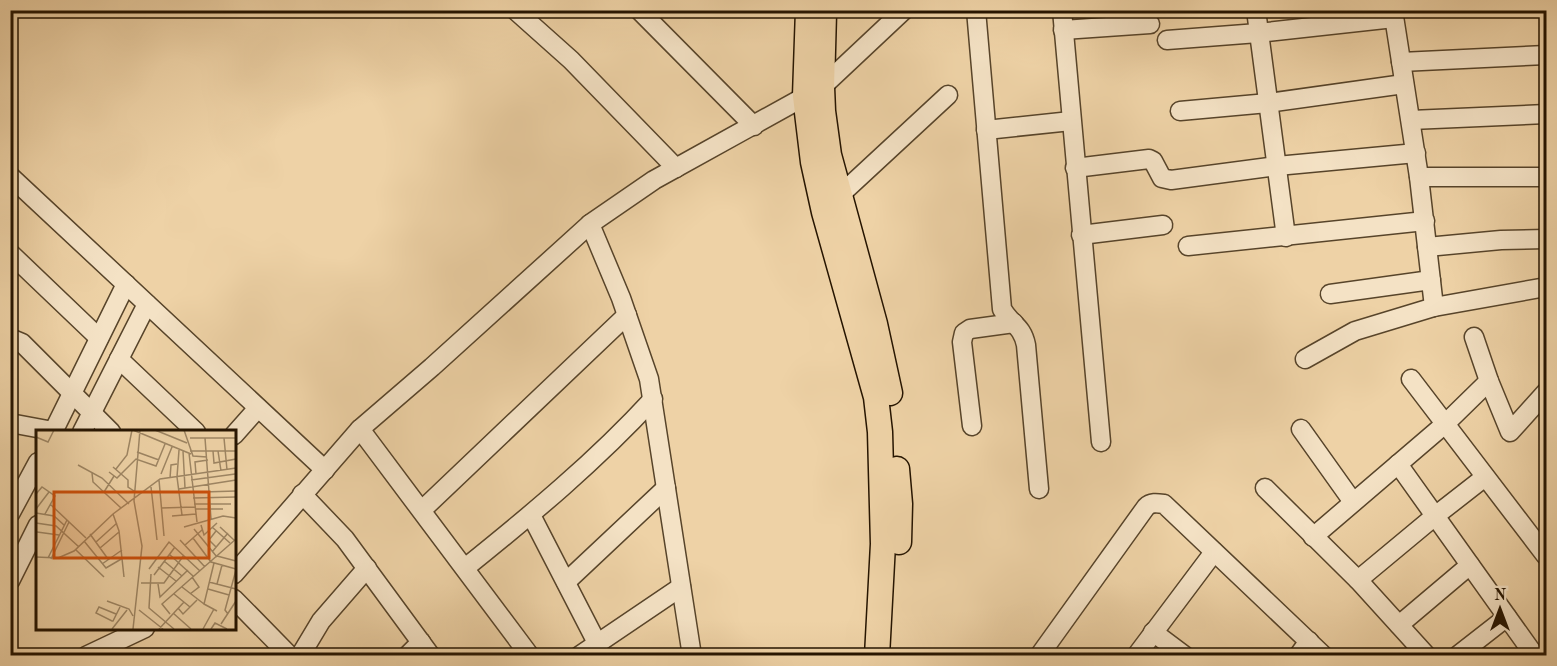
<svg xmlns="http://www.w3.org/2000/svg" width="1557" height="666" font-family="'Old Standard TT',serif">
<rect width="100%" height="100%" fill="#eed2a6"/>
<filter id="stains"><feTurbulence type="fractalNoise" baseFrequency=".00333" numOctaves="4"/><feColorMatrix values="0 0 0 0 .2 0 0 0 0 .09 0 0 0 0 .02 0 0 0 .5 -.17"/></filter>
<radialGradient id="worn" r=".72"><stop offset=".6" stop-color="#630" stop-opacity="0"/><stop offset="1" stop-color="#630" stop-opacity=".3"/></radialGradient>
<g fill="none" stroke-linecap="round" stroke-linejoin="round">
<g stroke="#57442a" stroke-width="21">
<g id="minor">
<polyline points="515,10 571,60 676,168"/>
<polyline points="639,10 754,126"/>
<path d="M976 10 1002 309C1011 325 1022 325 1026 345L1039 489"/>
<polyline points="1062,10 1101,442"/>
<polyline points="1256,10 1286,237"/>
<polyline points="1393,10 1419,177 1434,307"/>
<polyline points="1063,30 1150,24"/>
<polyline points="1167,40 1258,33 1394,18"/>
<polyline points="1401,62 1546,55"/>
<polyline points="1180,111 1268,103 1404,84"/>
<polyline points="1411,120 1546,114"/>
<polyline points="986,130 1071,121"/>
<polyline points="1075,168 1149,159 1153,161 1162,178 1171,180 1277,166 1416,153"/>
<polyline points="10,176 325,470"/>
<polyline points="1419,177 1546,177"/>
<polyline points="840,195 948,95"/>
<polyline points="590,224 621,298 649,379 692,656"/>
<polyline points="1081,235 1163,225"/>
<polyline points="1188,246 1425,221"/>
<polyline points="1427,247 1501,240 1546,239"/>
<polyline points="10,253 99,338"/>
<polyline points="1330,294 1431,280"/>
<polyline points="1474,337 1489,381 1510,432 1546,392"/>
<polyline points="10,338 22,343 111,432"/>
<polyline points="119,359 196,432"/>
<polyline points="1305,359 1355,331 1434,307 1546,287"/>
<polyline points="1411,379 1546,556"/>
<polyline points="10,423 53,431"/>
<polyline points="972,426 962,342 964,333 970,329 1014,323"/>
<polyline points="360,429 530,656"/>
<polyline points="1301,429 1353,502"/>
<polyline points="53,432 126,284"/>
<polyline points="82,432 147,304"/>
<polyline points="234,435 258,408"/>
<polyline points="1398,464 1535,656"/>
<polyline points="1265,488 1358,580 1427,656"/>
<polyline points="302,494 345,539 431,656"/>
<polyline points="422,510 627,315"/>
<polyline points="10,514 38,462"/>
<polyline points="531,515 597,643"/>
<polyline points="1313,537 1445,424 1489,381"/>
<path d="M465 568C531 515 596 461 653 399"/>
<polyline points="234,574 360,429 432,367 590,224 654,180 822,87 904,10"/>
<polyline points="1358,580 1435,516 1485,477"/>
<polyline points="10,581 38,525"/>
<polyline points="566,582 666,488"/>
<polyline points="234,599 290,656"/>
<polyline points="1399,625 1470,565"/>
<polyline points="1153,632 1185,656"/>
<polyline points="86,656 145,628"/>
<polyline points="300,656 321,621 367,568"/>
<polyline points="407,656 421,642"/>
<polyline points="579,656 681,587"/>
<path d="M1039 656 1146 507C1151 502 1157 503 1164 504L1324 656"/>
<polyline points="1136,656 1214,552"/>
<polyline points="1298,656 1309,641"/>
<polyline points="1457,656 1507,617"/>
</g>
</g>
<g stroke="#251400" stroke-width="27">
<g id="major">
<polyline points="808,10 805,96 813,162 824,212 876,397 880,432 883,544 877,656"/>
<polyline points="824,13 822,87 823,111 829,155 875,324 890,393"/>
<polyline points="897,469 900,504 899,542"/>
</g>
</g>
<use href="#minor" stroke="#f4e2c5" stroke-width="18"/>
<use href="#major" stroke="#eed2a6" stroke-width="24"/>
</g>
<g transform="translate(36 430)">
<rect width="200" height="200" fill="#eed2a6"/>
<path fill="none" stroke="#9e8664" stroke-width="1.5" d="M97 0 155 24M119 0 151 13M148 0 157 26 171 27M0 7 12 12 18 0M154 8H200M169 8 175 89M188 8 191 40M143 20 141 47 146 85M147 21 149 58M154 21H200M177 21 178 33 200 29M182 21 185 41M101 22 123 30M153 23 161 92M42 35 66 48 93 74M77 37 92 50V57L98 61M80 39 91 25 96 0M73 42 81 48 100 29 120 36 129 14M56 43 57 52 85 78M125 44 136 17M160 44 159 32 172 30M134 48 135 35 141 34M123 50 128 106M155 50 199 44M115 57 121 110M143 59 200 50M68 62 78 46M167 62 200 61M0 64 6 57 19 66 9 84M157 68 200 67M14 74 50 108M158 74H195M125 78 159 77M0 79 13 62M159 79H187M0 83 18 86 28 95M77 84 83 101 88 147M136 86 160 84M0 93 20 96 43 117M165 95 168 105 181 93M148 97 187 86 200 88M176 97 194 113M184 97 198 110M158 99 181 127M180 101 173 110 180 117M1 102 23 105M54 104 72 129M157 108 175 132 200 139M144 110 169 137M48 111 70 138 87 128M60 112 81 93M149 115 166 100M64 118 83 102M40 120 68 147M176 122 192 103M133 124 157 146M181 126 200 131M0 127 22 128 38 121 77 84 124 49 200 38M12 128 31 90M15 129 33 92M128 131 146 146M178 133 168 174 181 181M66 134 86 120M122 137 140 151M113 139 133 112 164 141M115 144 113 178 138 199M118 145 139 117M173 152 200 159M105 153H128L148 125M122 154 124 167 152 140M181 154 186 135M146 157 168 174M172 159 193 165M138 164 154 177M154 164 163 157 156 147M71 171 93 179 97 186M142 178 147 184 161 170M103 180 127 199M137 183 155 199M80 184 63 177 60 183 76 191H77L84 177M134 184 126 174 200 109M192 184 189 180 200 140M185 194 200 171M76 199 91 180M97 199 106 116 98 71 104 0M123 199 148 172M167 199 178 179M175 199 179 193 191 199"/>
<path fill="#cb4f0a" fill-opacity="0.15" stroke="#cb4f0a" stroke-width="3" d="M18 62H173V128H18Z"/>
<rect width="200" height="200" fill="none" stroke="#251400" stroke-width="3"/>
</g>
<rect width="1557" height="666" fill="none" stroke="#eed2a6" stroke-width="36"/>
<rect x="12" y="12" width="1533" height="642" fill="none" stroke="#251400" stroke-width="3"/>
<rect x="18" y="18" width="1521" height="630" fill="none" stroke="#251400" stroke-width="1.5"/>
<g transform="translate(1500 609)" stroke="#f4e2c5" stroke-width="4.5" paint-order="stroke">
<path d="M0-4.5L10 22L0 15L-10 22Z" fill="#251400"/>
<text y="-9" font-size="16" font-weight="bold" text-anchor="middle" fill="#251400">N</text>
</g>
<rect width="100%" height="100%" filter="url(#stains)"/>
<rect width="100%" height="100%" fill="url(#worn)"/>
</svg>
